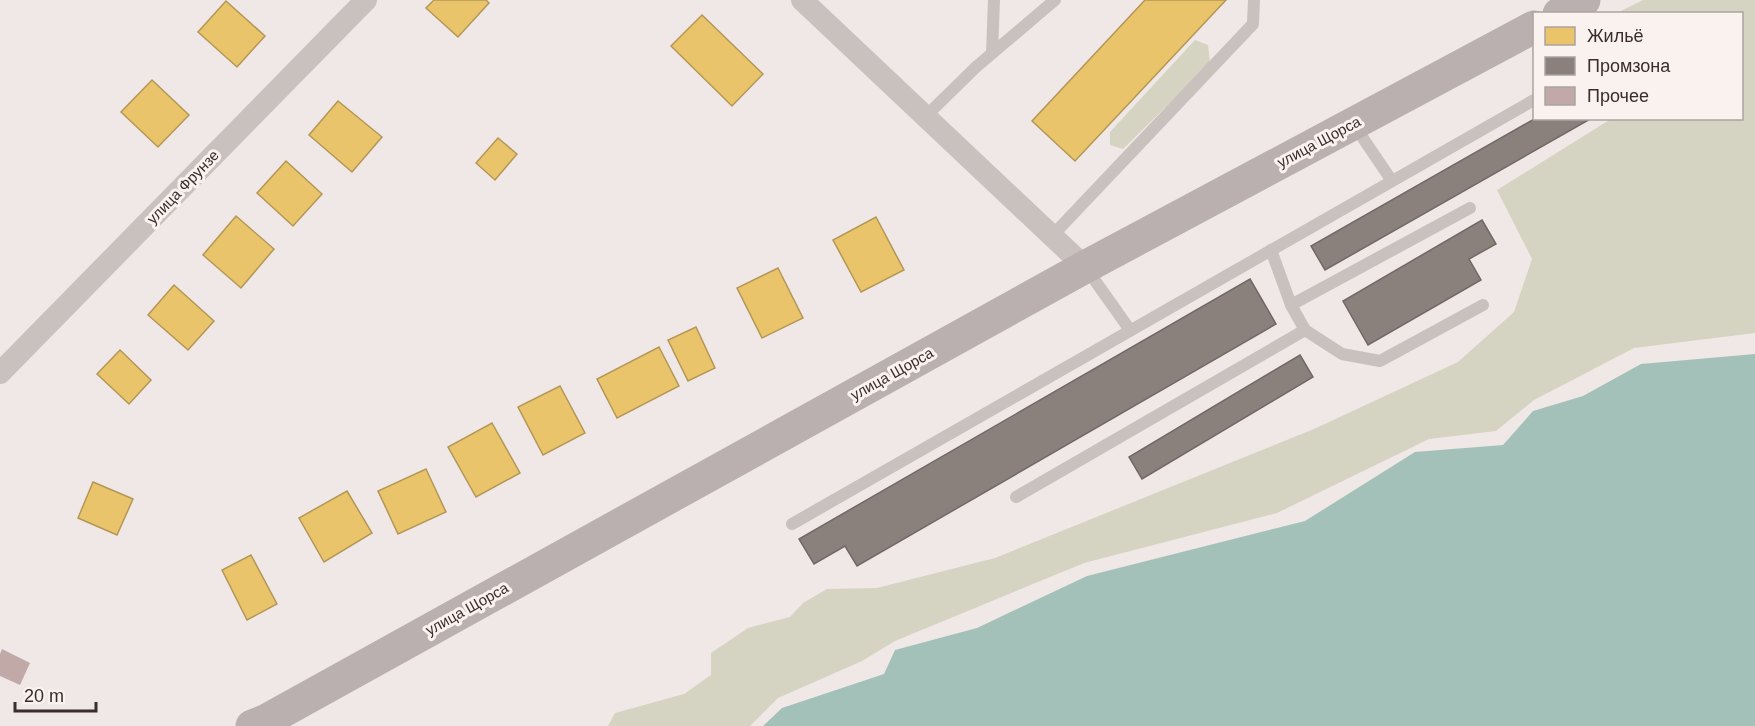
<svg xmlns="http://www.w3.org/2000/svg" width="1755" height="726" font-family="Helvetica,sans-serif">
<rect width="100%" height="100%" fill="#efe8e6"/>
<g fill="#d5d3c1">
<polygon points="1643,0 1755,0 1755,333 1634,348 1534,400 1496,431 1429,439 1277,513 1084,563 895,641 862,661 778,698 750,726 608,726 615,713 684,694 711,675 711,653 748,628 790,617 803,603 827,589 877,588 995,558 1314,429 1458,362 1514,312 1532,259 1497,190 1611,119 1742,118 1742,14 1619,12"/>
<polygon points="1195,40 1208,45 1210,63 1123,149 1110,145 1110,132"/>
</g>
<polygon fill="#a3c0b9" points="1755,354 1755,726 763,726 782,708 884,674 895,650 977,628 1087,576 1305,521 1415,452 1503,445 1533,411 1583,396 1641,364"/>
<g fill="#e9c46a" stroke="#b49757" stroke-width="1.5">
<polygon points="434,0 486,0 489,3 458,37 426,8"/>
<polygon points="1145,0 1226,0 1075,161 1032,121"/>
<polygon points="226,1 265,36 237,67 198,32"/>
<polygon points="702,15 763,74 732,106 671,46"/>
<polygon points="152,80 189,115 158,147 121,112"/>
<polygon points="338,101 382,137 352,172 309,135"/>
<polygon points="498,138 517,154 495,180 476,163"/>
<polygon points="286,161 322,194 293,226 257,193"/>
<polygon points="236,216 274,249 241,288 203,255"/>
<polygon points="876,217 904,270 861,292 833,240"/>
<polygon points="778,268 803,318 762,338 737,288"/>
<polygon points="174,285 214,321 188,350 148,315"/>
<polygon points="696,327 715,368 688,381 668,340"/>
<polygon points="659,347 679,386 617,418 597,379"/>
<polygon points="120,350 151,380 129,404 97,374"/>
<polygon points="560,386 585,433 543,455 518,407"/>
<polygon points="492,423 520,473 476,497 448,447"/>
<polygon points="426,469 446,512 398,534 378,491"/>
<polygon points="93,482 133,499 117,535 78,518"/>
<polygon points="347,491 372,533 324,562 299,518"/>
<polygon points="251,555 277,604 247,620 222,570"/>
</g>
<g fill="#8a817c" stroke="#726864" stroke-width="1.5">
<polygon points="1536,118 1592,118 1325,270 1311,246"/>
<polygon points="1482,220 1496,244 1469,259 1481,280 1368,345 1343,301"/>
<polygon points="1250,279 1276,324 857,566 845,546 814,564 799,539"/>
<polygon points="1300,355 1313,377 1142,479 1129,457"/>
</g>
<polygon fill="#c1a9a8" points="2,649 30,663 20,685 0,676 0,654"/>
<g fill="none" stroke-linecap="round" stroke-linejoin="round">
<g stroke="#c9c1be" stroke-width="12">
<polyline points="992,53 994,0"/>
<polyline points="926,116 976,67 1055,0"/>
<polyline points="1354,125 1392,181"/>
<polyline points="1052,236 1253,24 1254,0"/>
<polyline points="1271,250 1291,305"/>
<polyline points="1086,268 1130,330"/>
<polyline points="1305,330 1291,305 1470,208"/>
<polyline points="1016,497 1305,330 1342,354 1380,361 1483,305"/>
<polyline points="792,524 1534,100"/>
</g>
<g stroke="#c9c1be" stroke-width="22">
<polyline points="802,0 1085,267"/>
<polyline points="0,373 366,0"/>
</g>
<g stroke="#b9b0af" stroke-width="33">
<polyline points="1559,14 1584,0"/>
<polyline points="252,726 267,720 1085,267 1534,27"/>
</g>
</g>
<g text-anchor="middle" stroke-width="6" stroke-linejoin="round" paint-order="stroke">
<g font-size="15" fill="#3a2d2c" stroke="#faf2ee">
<text transform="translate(1319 142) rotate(-28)" y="5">улица Щорса</text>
<text transform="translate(183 187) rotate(-46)" y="5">улица Фрунзе</text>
<text transform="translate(892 374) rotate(-29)" y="5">улица Щорса</text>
<text transform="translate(467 609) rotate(-29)" y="5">улица Щорса</text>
</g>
</g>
<rect x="1533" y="12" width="210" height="108" fill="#faf2ee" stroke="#ada3a0" stroke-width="1.5"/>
<rect x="1545" y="27" width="30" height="18" fill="#e9c46a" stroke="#ada3a0" stroke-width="1.5"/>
<text x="1587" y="42" font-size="18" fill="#3a2d2c">Жильё</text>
<rect x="1545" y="57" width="30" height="18" fill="#8a817c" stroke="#ada3a0" stroke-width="1.5"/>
<text x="1587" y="72" font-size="18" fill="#3a2d2c">Промзона</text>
<rect x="1545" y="87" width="30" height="18" fill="#c1a9a8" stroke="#ada3a0" stroke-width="1.5"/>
<text x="1587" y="102" font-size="18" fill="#3a2d2c">Прочее</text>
<path d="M15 702v9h81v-9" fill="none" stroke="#3a2d2c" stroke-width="3"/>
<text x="24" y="702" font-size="18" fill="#3a2d2c" stroke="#faf2ee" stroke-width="4.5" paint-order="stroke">20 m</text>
</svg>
